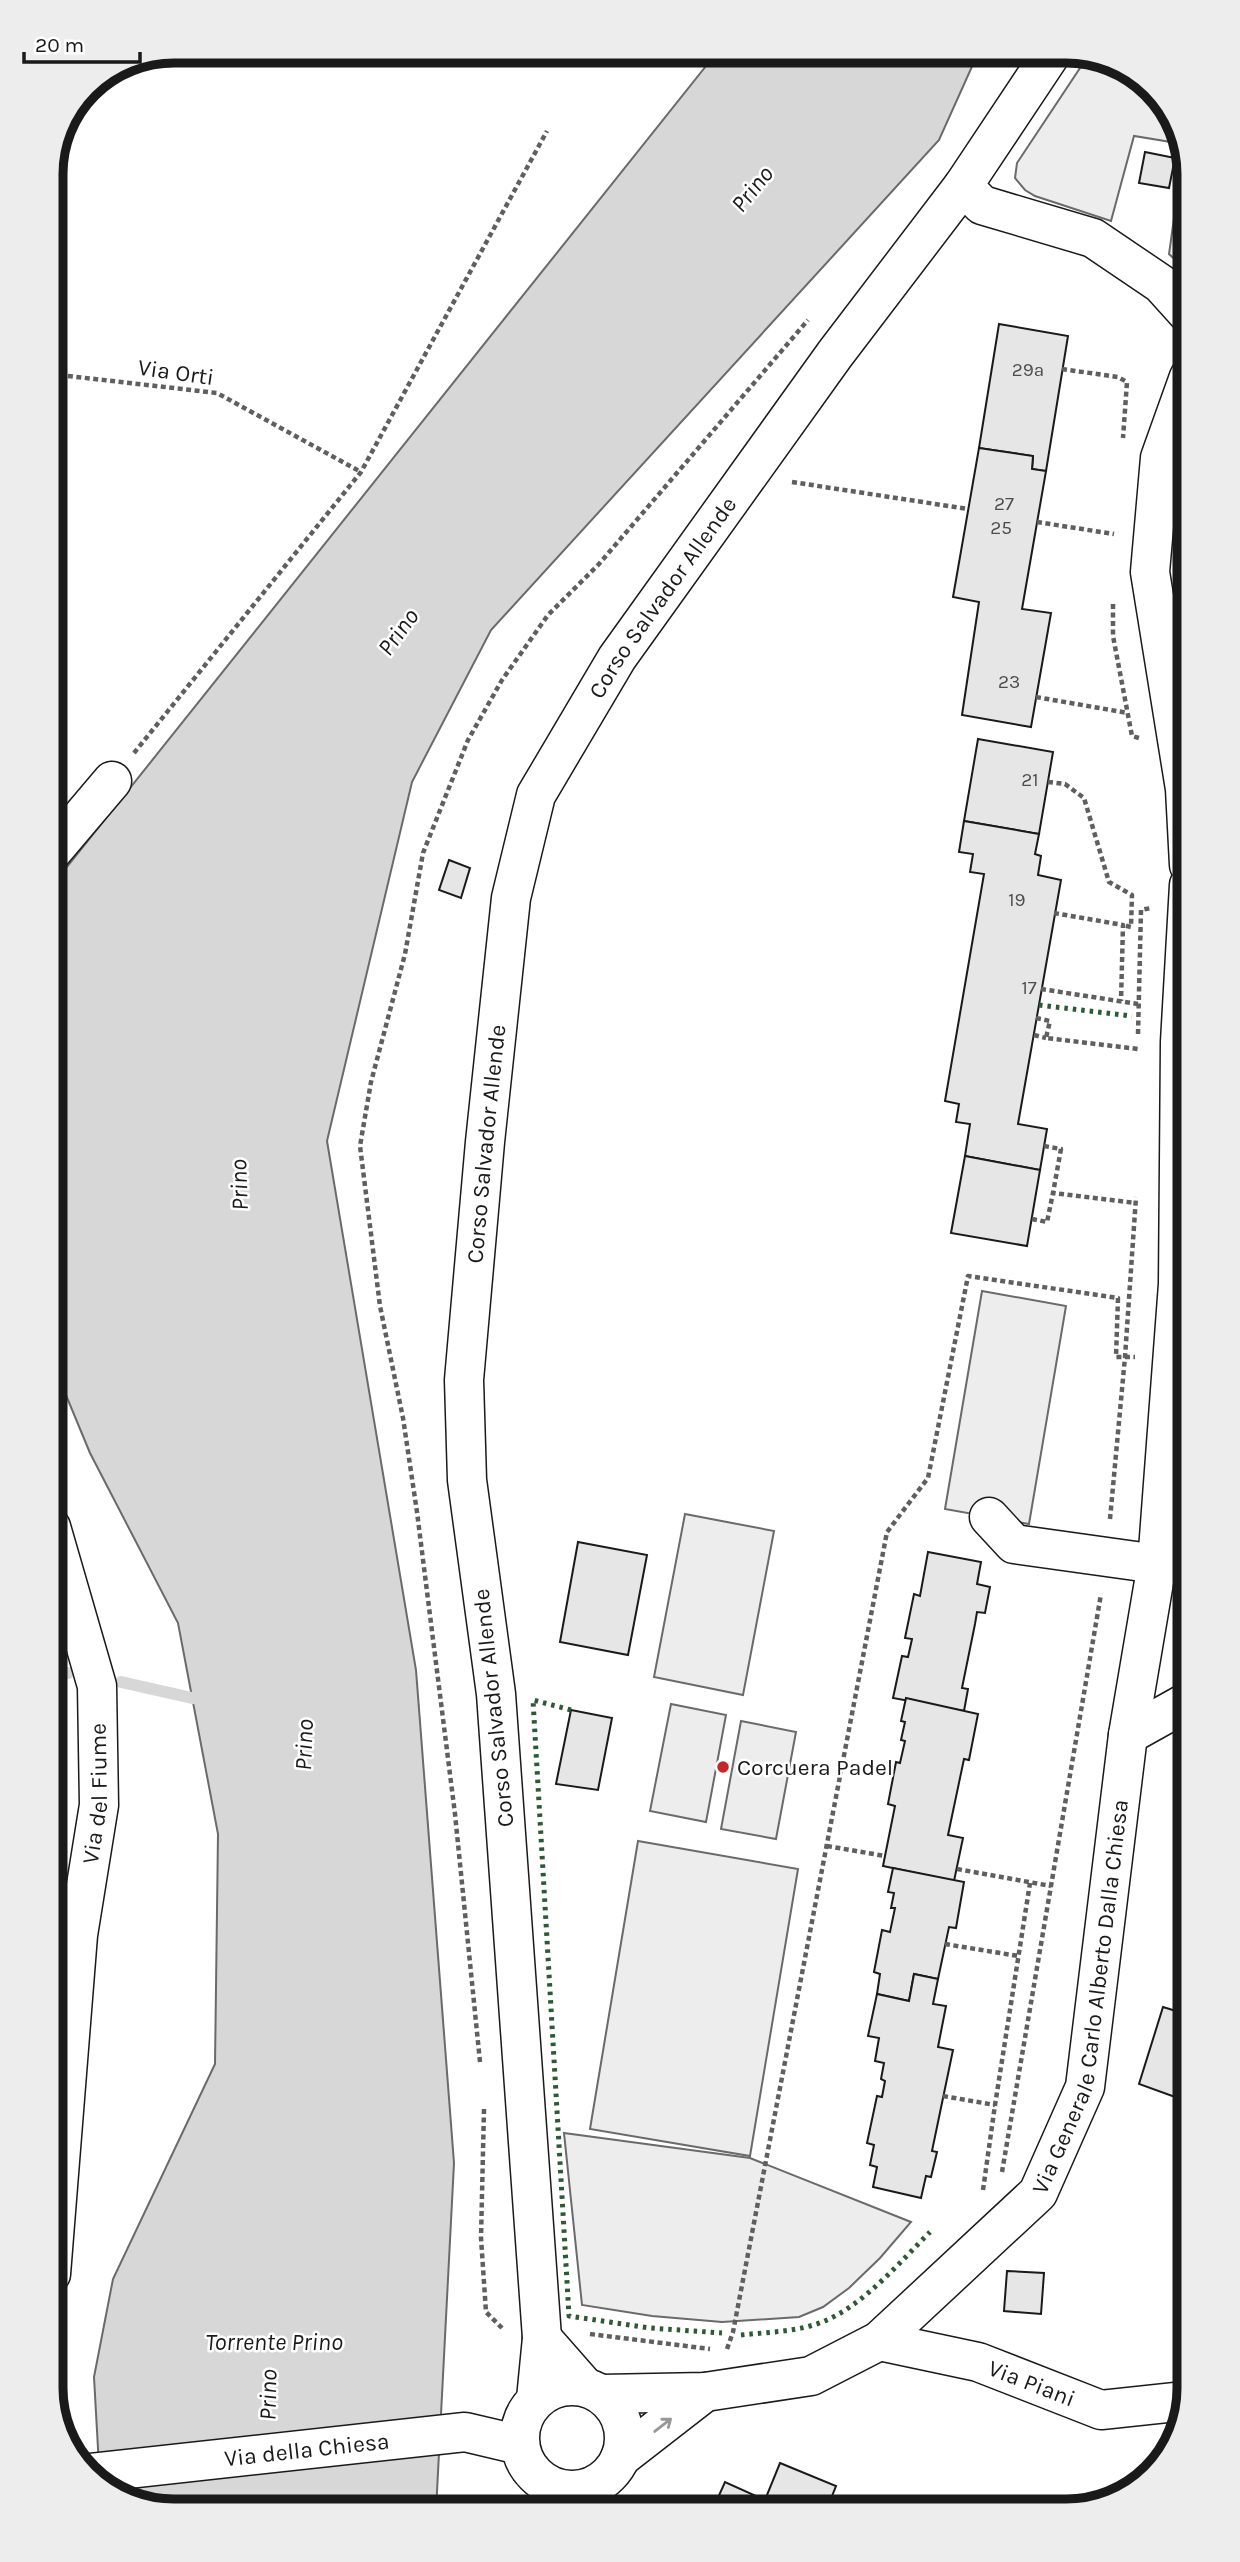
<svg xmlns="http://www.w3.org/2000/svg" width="1240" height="2562" font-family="Karla,sans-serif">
<rect width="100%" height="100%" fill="#fff"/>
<g fill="#ededed" stroke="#6a6a6a" stroke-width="2">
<polygon points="1088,56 1141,76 1180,127 1183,144 1134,136 1111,221 1035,196 1025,190 1015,178 1017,163"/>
<polygon points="1184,147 1189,174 1189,272 1169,254"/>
<polygon points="982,1291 1066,1306 1029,1524 945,1509"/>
<polygon points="685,1514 774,1531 743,1695 654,1677"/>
<polygon points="671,1704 726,1715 706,1822 650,1811"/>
<polygon points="741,1721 796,1732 776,1839 721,1829"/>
<polygon points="638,1841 798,1869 750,2156 590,2129"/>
<polygon points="564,2133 750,2158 911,2222 880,2258 849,2288 823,2307 799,2317 722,2322 652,2316 582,2305"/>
</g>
<polygon fill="#d7d7d7" stroke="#6a6a6a" stroke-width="2" points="718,51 979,51 939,140 491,630 412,782 327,1141 416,1670 454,2163 436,2511 167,2511 105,2490 100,2484 94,2377 113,2279 215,2064 218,1834 178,1623 90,1453 51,1359 51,887"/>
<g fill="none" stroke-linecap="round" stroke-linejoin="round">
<g stroke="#d7d7d7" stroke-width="12">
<polyline points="51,1672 68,1673"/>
<polyline points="121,1682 192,1698 206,1699"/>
</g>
</g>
<g fill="#e6e6e6" stroke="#1a1a1a" stroke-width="2">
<polygon points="1145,152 1175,158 1169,188 1139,183"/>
<polygon points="999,324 1068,336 1046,471 1032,469 1033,456 979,448"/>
<polygon points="979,448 1033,456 1032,469 1046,471 1022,609 1051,613 1031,727 962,715 979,602 953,597"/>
<polygon points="978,739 1053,752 1039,834 964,821"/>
<polygon points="964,821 1039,834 1035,854 1041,856 1038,875 1061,880 1018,1124 1047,1129 1040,1170 965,1156 970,1124 956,1122 959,1104 945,1101 984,874 970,872 973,854 959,852"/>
<polygon points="449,860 470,868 461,898 439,890"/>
<polygon points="965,1156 1040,1170 1027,1246 951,1233"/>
<polygon points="578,1542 647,1555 628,1655 560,1642"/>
<polygon points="928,1552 981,1562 977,1584 990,1587 985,1613 977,1612 975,1624 962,1688 968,1689 964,1711 893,1698 902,1656 908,1657 912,1639 905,1638 914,1594 920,1596"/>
<polygon points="906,1698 978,1714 969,1760 964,1759 948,1835 963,1838 954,1881 883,1866 895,1806 888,1804 896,1762 900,1763 905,1741 901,1740 905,1722 901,1721"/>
<polygon points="571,1710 612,1718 598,1790 556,1784"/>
<polygon points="893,1868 964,1882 956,1928 949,1927 938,1979 914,1974 909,2001 877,1994 880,1974 874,1972 882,1930 890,1932 895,1908 891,1908 894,1893 888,1892"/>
<polygon points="914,1974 938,1979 933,2004 946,2006 938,2047 953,2050 932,2151 937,2152 931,2177 926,2176 921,2198 873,2187 877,2167 870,2165 874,2145 867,2143 877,2096 882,2097 885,2081 881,2079 884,2063 875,2061 879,2038 868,2036 877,1994 909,2001"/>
<polygon points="1163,2007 1189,2015 1189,2102 1139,2084"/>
<polygon points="1007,2271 1044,2273 1041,2314 1004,2311"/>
<polygon points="780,2463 836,2486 826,2511 712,2511 725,2482 765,2500"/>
</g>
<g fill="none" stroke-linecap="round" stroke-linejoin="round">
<g stroke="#1a1a1a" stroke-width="41">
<g id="minor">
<polyline points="963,186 982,205 1093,238 1161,284 1189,315"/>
<polyline points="51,853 112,781"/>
<polyline points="1189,865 1185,789 1150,572 1160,458 1189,377"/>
<polyline points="989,1517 1014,1544 1157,1564"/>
<polyline points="1128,1735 1189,1701"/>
<path id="s1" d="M51 2274 78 1935 99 1805 97 1686 51 1527"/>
<polyline points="542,2338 585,2387"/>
<path id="s2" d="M879 2341 978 2362 1101 2410 1185 2401"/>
<path id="s3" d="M602 2394 705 2392 811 2376 879 2341 1038 2193 1085 2087 1128 1735 1157 1564 1178 1284 1180 1042 1189 885"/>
<path id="s4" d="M536 2399 542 2338 496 1694 467 1480 464 1380 485 1142 511 898 536 795 617 658 835 354 963 186 1053 51"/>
<polyline points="620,2458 705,2392"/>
</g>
</g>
<g stroke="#1a1a1a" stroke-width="41">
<g id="major">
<circle cx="572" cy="2438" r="52"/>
<path id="s5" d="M91 2473 465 2432 520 2445"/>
</g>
</g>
<g stroke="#5f5f5f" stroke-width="4.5" stroke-dasharray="5 3.5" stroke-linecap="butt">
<polyline points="1062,369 1118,377 1127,382 1123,438"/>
<polyline points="51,374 217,393 361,472"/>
<polyline points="792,482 968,509"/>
<polyline points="1037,522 1114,534"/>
<polyline points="1113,604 1113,636 1132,736 1139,738"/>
<polyline points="1036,697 1128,713"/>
<polyline points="134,753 361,472 547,131"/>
<polyline points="1048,782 1065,784 1084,798 1109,882 1132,895 1131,927 1123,925"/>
<polyline points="1054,913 1123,925 1121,1001"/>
<polyline points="1041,989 1138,1004"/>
<polyline points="1036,1018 1050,1021 1046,1038 1138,1049"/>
<polyline points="1138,1034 1141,910 1151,908"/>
<polyline points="1034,1035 1046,1038"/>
<polyline points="1044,1146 1061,1149 1053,1193"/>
<polyline points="1032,1219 1047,1222 1053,1193 1136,1203"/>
<polyline points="1110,1519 1125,1357 1136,1197"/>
<polyline points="827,1846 885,1856"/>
<polyline points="957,1869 1051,1886"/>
<polyline points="945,1944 1018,1956"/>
<polyline points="480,2062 455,1814 417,1512 403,1418 380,1306 360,1146 371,1082 405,954 423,853 468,740 502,680 548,615 599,564 808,320"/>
<polyline points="943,2096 995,2105"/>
<polyline points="484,2109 481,2238 486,2312 502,2328"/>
<polyline points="1002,2172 1101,1594"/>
<polyline points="983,2190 995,2105 1030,1883"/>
<polyline points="590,2334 710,2349"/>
<polyline points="727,2349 733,2332 887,1532 928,1478 968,1276 1118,1298 1116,1357 1135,1357"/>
</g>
<use href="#minor" stroke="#fff" stroke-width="38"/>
<use href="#major" stroke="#fff" stroke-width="38"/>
<g stroke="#2b5a34" stroke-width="5" stroke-dasharray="3.5 5" stroke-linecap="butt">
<polyline points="1039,1005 1132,1016"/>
<polyline points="571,1710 533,1700 569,2316 650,2328 722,2333"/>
<path d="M741 2335C768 2332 797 2332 822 2322 862 2307 900 2262 930 2232"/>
</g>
<path stroke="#1a1a1a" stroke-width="3.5" d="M1189 618C1183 565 1172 505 1189 453"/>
</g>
<defs><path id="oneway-shaft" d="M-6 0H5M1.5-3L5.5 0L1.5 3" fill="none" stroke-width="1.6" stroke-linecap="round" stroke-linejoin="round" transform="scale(1.75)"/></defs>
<use stroke="#989898" href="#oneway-shaft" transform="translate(663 2425) rotate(-38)"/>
<circle fill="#c62828" stroke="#fff" stroke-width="2.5" cx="723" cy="1767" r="7"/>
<g text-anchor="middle" stroke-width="5" stroke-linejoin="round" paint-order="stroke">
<g font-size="19" fill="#4d4d4d">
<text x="1028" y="376">29a</text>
<text x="1004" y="510">27</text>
<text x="1001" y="534">25</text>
<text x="1009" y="688">23</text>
<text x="1030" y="786">21</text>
<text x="1017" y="906">19</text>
<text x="1029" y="994">17</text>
</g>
<g font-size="23" fill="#1a1a1a" stroke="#fff">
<text transform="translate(176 372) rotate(8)" y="8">Via Orti</text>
<text dy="8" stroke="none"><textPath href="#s4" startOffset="1848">Corso Salvador Allende</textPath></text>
<text dy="8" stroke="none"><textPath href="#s4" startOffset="1260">Corso Salvador Allende</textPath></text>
<text transform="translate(493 1708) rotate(-96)" y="8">Corso Salvador Allende</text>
<text dy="8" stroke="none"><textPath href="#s1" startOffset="483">Via del Fiume</textPath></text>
<text dy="8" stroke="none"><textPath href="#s3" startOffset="707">Via Generale Carlo Alberto Dalla Chiesa</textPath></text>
<text dy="8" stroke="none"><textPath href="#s2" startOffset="159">Via Piani</textPath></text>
<text dy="8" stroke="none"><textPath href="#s5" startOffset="217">Via della Chiesa</textPath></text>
</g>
<g font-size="23" fill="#1a1a1a" stroke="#fff" text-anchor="start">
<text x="737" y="1775">Corcuera Padel</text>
</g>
<g font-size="24" font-style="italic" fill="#1a1a1a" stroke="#fff">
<text transform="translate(752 189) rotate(-51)" y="8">Prino</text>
<text transform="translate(398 632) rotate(-54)" y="8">Prino</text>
<text transform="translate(239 1185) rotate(-92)" y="8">Prino</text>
<text transform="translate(304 1745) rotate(-88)" y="8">Prino</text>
<text x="274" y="2350">Torrente Prino</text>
<text transform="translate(268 2395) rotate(-89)" y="8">Prino</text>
</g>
</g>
<path d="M0 0H1240V2562H0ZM174 63H1066A111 111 0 0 1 1177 174V2388A111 111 0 0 1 1066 2499H174A111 111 0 0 1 63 2388V174A111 111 0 0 1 174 63Z" fill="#ededed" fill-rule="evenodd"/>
<path fill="none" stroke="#1a1a1a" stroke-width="9" d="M174 63H1066A111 111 0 0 1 1177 174V2388A111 111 0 0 1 1066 2499H174A111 111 0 0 1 63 2388V174A111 111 0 0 1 174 63Z"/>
<path d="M24 52v10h116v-10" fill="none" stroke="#1a1a1a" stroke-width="3.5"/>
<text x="35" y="52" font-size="21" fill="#1a1a1a" stroke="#ffffff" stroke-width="5" paint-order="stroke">20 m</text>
</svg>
